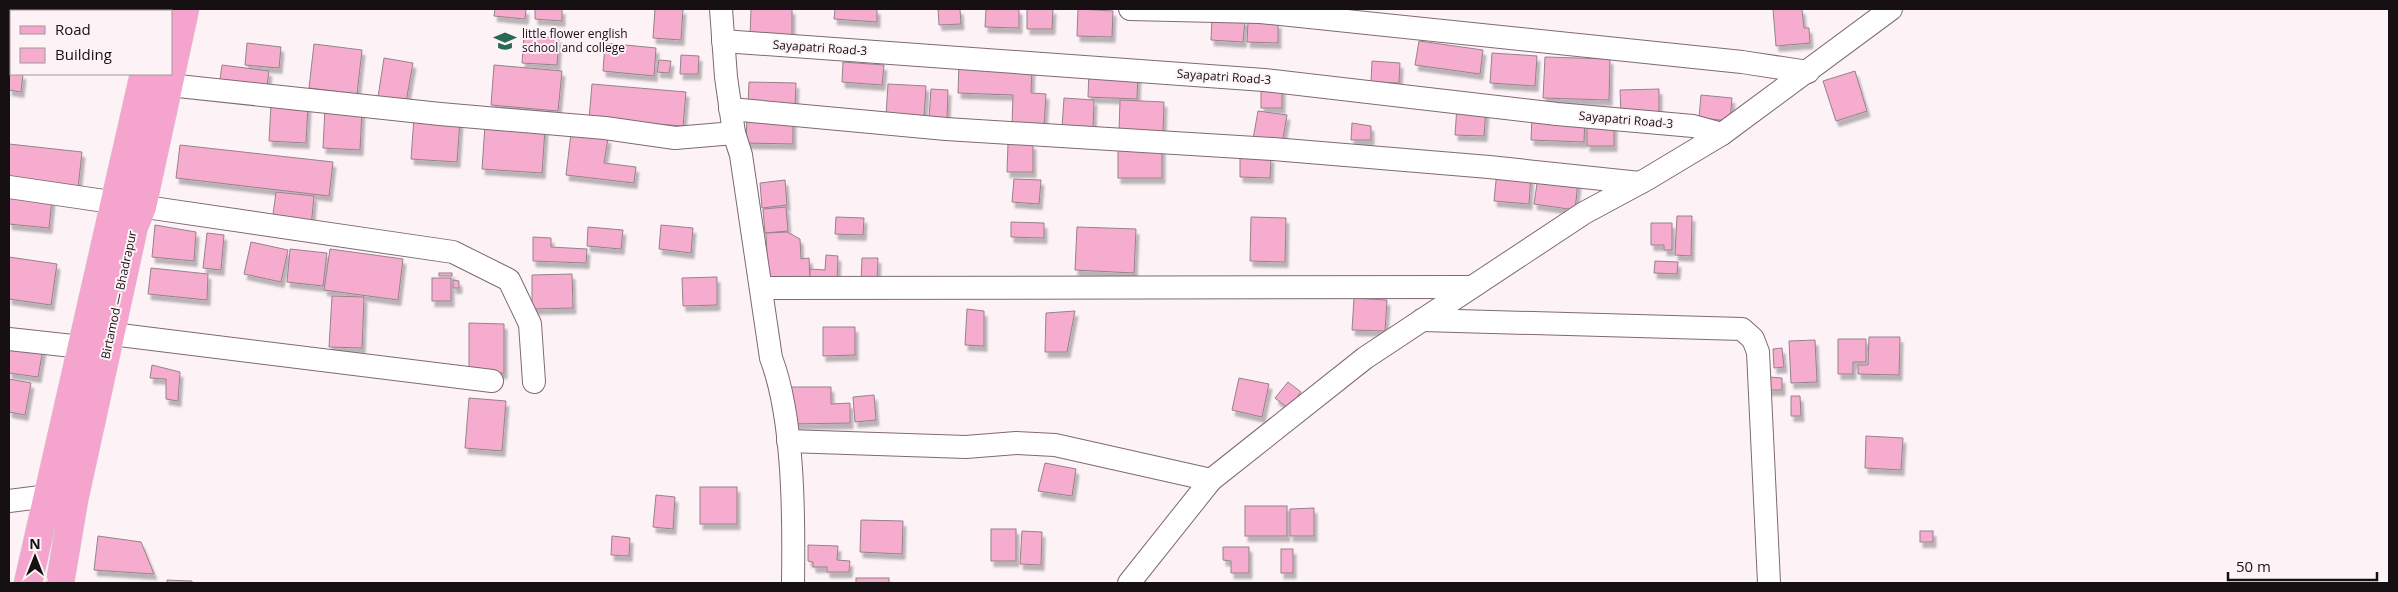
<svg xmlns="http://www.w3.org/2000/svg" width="2398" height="592" font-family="'Open Sans',sans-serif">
<defs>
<filter id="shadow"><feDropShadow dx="3" dy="5.5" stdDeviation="1" flood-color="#0004"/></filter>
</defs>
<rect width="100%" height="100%" fill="#fdf3f7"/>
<g fill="#f6acce" stroke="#97818a" filter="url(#shadow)">
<polygon points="495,9 526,9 525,19 494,16"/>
<polygon points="535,9 562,9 562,21 535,19"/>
<polygon points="655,9 683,9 681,40 653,38"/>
<polygon points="751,9 792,9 792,37 750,36"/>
<polygon points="835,9 877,9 877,22 834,19"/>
<polygon points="938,9 960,9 961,24 939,25"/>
<polygon points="986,9 1019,9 1019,28 985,27"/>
<polygon points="1027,9 1053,9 1052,29 1027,29"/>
<polygon points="1078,9 1113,11 1112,37 1077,36"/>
<polygon points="1773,9 1802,9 1804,28 1809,28 1810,43 1776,46"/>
<polygon points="1212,18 1245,20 1243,42 1211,40"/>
<polygon points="9,21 11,21 11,45 9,44"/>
<polygon points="1248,22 1278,23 1278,43 1247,42"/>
<polygon points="524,36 559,38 557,65 522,63"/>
<polygon points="1419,41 1483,50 1480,74 1415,65"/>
<polygon points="247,43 281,47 279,68 245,65"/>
<polygon points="605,43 656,48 654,76 603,71"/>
<polygon points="314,44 362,50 357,94 309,88"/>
<polygon points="1492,53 1537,56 1535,86 1490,83"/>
<polygon points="681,55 699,56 698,74 680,74"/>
<polygon points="9,57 11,57 11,74 23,74 21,92 9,90"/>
<polygon points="1545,57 1610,59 1609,100 1543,98"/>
<polygon points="384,58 413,63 406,102 378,97"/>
<polygon points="659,60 671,61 669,73 657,72"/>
<polygon points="1372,61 1400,63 1399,83 1371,82"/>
<polygon points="843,62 884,65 882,85 842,82"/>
<polygon points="959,63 1032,66 1031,93 1046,94 1044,127 1012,125 1013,95 958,93"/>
<polygon points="222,65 269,71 266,93 219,87"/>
<polygon points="494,65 562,71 558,111 491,105"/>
<polygon points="1089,70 1138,72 1137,99 1088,97"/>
<polygon points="1855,71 1867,111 1836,121 1823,81"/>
<polygon points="749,82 796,83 795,107 748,105"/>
<polygon points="592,84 686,92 683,126 589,119"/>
<polygon points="888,84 926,86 924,118 886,116"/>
<rect x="1261" y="86" width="21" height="22"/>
<polygon points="931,89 948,90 947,119 929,118"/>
<polygon points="1659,89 1659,112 1621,113 1620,90"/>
<polygon points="1701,95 1732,98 1730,121 1699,118"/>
<polygon points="1064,98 1094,100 1093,129 1062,127"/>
<polygon points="1120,100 1164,102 1163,133 1119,132"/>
<polygon points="271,104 308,105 306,143 269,141"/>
<polygon points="1457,106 1486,108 1484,136 1455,135"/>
<polygon points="325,108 362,109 360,150 323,148"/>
<polygon points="1258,111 1287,115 1282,144 1253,139"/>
<polygon points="747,116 793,117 793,144 746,143"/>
<polygon points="1532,116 1585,118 1584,142 1531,140"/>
<polygon points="414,117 460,120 457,162 411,159"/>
<polygon points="1352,123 1371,126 1371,140 1351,140"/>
<rect x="1587" y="123" width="27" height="23"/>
<polygon points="485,125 545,129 542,173 482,169"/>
<polygon points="571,133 608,138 604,163 636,167 634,183 566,175"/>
<polygon points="1008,143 1033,144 1033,172 1007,172"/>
<polygon points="9,144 82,152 78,188 9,180"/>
<polygon points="180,145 333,162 329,196 176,178"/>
<rect x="1118" y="148" width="44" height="30"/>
<polygon points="1240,156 1271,157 1270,178 1240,177"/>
<polygon points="1497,171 1531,174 1529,204 1494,201"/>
<polygon points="1538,177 1578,182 1575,210 1534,204"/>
<polygon points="1014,179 1041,180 1039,204 1012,202"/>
<polygon points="785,180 787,205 762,208 760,183"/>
<polygon points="276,192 314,196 311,227 272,222"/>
<polygon points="9,194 52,199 49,228 9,224"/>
<polygon points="786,207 788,231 765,233 763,209"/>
<polygon points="1677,216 1692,216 1691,256 1675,255"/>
<polygon points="836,217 864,218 863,235 835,234"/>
<polygon points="1251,217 1286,218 1285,262 1250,261"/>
<polygon points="1011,222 1044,223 1044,238 1011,237"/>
<polygon points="1651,223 1672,223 1672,250 1664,250 1664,245 1651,245"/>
<polygon points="155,225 196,232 194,261 152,257"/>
<polygon points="661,225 693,228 691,253 659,249"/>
<polygon points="588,227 623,230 621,249 587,246"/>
<polygon points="1077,227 1136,229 1134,273 1075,270"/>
<polygon points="787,232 800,239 801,259 809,258 810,279 768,281 766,233"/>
<polygon points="207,233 224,235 221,270 203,268"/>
<polygon points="533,237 551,238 551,247 587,249 586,263 533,261"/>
<polygon points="251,242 288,250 281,282 244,274"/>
<polygon points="290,249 327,253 323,286 287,282"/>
<polygon points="330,249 403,259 398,300 324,290"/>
<polygon points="826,255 838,256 837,283 810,279 810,269 825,270"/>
<polygon points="9,257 57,264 51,305 9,299"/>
<polygon points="862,258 878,258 877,282 861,282"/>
<polygon points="1655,261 1678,262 1677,274 1654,273"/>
<polygon points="151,268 208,274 207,300 148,294"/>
<rect x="439" y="273" width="13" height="3"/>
<polygon points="572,274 573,308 532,309 532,275"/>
<polygon points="717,277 717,305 683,306 682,278"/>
<rect x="432" y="278" width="19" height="23"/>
<polygon points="453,280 459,281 459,288 453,288"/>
<polygon points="332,296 364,297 362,348 329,347"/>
<polygon points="1354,298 1387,300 1385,331 1352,330"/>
<polygon points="967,309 984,311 984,346 965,345"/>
<polygon points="1075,311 1067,352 1045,352 1046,313"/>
<polygon points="469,323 504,324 504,373 469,373"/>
<polygon points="823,327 855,327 855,355 823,356"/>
<polygon points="1869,337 1900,337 1899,375 1858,374 1858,365 1868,365"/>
<polygon points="1838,339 1866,339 1866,362 1853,362 1853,374 1838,374"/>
<polygon points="1815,340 1817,382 1791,383 1789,341"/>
<polygon points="9,344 43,349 38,377 9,373"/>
<polygon points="1782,348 1784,367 1774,368 1773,349"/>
<polygon points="152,365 180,372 178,401 166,399 166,379 150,378"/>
<polygon points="1769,377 1782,378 1782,390 1768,390"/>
<polygon points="1239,378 1269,384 1262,417 1232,410"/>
<polygon points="9,379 31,383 25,415 9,412"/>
<polygon points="1288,382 1301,392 1288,408 1275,398"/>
<polygon points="790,387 831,387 831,404 850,403 850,423 790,424"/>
<polygon points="874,395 876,420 855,422 853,397"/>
<polygon points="1791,396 1800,396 1801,416 1791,416"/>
<polygon points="469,398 506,401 502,451 465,448"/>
<polygon points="1866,436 1903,438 1901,470 1865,468"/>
<polygon points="1045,463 1076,469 1072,496 1038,491"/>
<rect x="700" y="487" width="37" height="37"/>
<polygon points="656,495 675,497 673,529 653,527"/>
<rect x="1245" y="506" width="42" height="30"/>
<polygon points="1314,508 1314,536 1290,536 1290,509"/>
<polygon points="861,520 903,521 902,554 860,552"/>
<rect x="991" y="529" width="25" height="32"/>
<polygon points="1022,531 1042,532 1041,565 1020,564"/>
<rect x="1920" y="531" width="13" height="11"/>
<polygon points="98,536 141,542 154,574 94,570"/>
<polygon points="612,536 630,538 629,556 611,555"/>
<polygon points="808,545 838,546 837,560 850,561 849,572 827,572 827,567 813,567 813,562 808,561"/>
<polygon points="1223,547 1249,547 1249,573 1231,573 1231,561 1223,560"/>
<rect x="1281" y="549" width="12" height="24"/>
<rect x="856" y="578" width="33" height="5"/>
<polygon points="167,580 192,581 192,583 167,583"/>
</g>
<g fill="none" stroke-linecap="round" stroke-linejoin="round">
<g stroke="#7e6a72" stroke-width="24">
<g id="minor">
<polyline points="1130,9 1260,12 1742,62 1808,72"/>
<polyline points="9,14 11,14"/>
<polyline points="723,41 1264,80 1557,114 1693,126 1722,134"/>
<polyline points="169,85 440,114 605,128 675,138 734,133 726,77 721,9"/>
<polyline points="730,109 946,129 1273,149 1489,167 1640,183"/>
<path d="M734 133 741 155 771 358C794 418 794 518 793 583"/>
<polyline points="9,187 453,252 509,280 530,324 534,382"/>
<polyline points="761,288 1471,287"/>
<polyline points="1422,320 1742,329 1753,339 1758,352 1769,583"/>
<polyline points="112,334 492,381"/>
<polyline points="9,339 82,347"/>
<polyline points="788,441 966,447 1016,443 1055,445 1211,480"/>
<polyline points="9,501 49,496 62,498"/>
<polyline points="1129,583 1211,480 1365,358 1584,213 1647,179 1722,134 1891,9"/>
</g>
</g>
<g stroke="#d5d4d5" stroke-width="29">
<g id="major">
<polyline points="158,11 159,9"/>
<polyline points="28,583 144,74"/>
<polyline points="60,583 74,500 134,226 142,207 185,9"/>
</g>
</g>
<use href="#minor" stroke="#fff" stroke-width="22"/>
<use href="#major" stroke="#f4a4cd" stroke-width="28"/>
</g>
<defs>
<g id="school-bare" transform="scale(1.725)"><path d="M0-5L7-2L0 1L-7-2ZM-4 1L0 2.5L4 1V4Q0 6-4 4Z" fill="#296855" stroke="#fdf3f7" stroke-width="2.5" paint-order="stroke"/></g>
</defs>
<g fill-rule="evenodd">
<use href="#school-bare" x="505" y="41"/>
</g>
<g text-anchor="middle" stroke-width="4" stroke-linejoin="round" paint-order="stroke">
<g font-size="12" fill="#171013" stroke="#fdf3f7" text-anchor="start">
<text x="522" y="38">little flower english<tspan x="522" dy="14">school and college</tspan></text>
</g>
<g font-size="12" fill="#171013" stroke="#fdf3f7">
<text transform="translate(820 48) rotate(4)" y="4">Sayapatri Road-3</text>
<text transform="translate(1224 77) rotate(4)" y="4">Sayapatri Road-3</text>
<text transform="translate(1626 120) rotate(5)" y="4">Sayapatri Road-3</text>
<text transform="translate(119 295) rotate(-78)" y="4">Birtamod — Bhadrapur</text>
</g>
</g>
<rect width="2398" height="592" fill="none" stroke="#171013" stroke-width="20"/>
<rect x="10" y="10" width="162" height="65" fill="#fdf3f7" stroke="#a1989c"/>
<rect x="20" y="26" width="25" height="8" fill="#f4a4cd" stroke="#a1989c"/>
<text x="55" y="35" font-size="15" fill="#171013">Road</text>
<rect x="20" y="48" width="25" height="15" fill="#f6acce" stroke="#a1989c"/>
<text x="55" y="60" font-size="15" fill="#171013">Building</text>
<g transform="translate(35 557)" stroke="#fdf3f7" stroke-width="4" paint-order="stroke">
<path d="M0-4L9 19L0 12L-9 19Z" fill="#171013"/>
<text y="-8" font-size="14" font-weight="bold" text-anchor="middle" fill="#171013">N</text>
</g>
<path d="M2228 572v8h149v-8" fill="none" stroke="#171013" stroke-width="2.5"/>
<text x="2236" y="572" font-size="15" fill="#171013" stroke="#fdf3f7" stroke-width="4" paint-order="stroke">50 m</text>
</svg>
